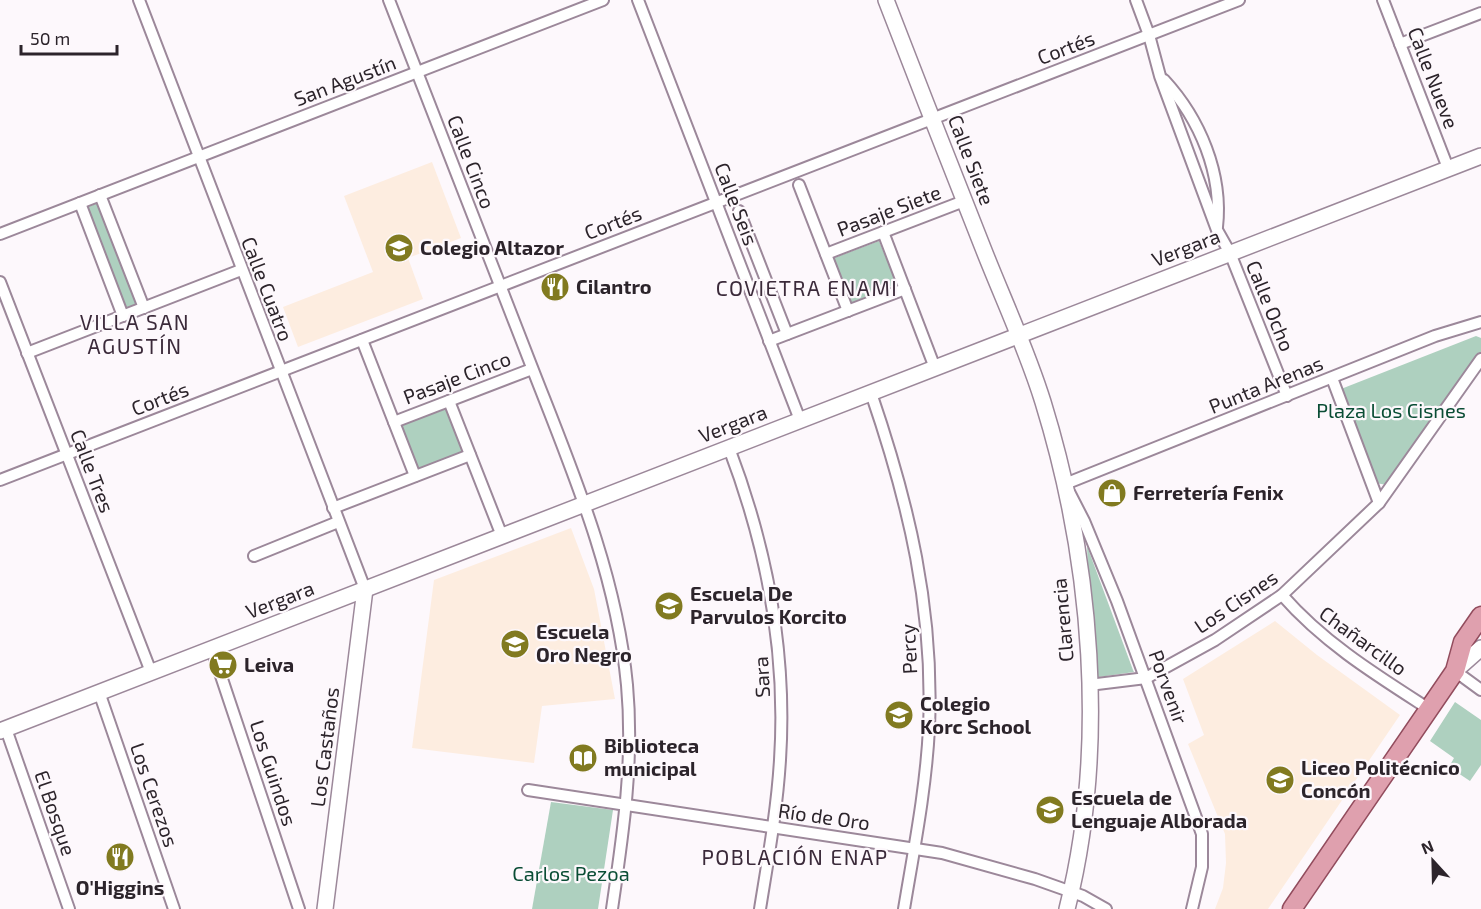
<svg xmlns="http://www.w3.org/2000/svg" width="1481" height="909" font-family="'Exo 2',sans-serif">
<rect width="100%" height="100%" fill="#fdf8fc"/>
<g fill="#fdede0">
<polygon points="432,162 461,238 408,258 423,299 298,347 283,307 373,272 344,196"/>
<polygon points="571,528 594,589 615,699 542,706 534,763 412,748 434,580"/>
<polygon points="1275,621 1317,655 1400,715 1268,909 1215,909 1223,888 1226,863 1225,834 1188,744 1204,735 1183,679"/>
</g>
<g fill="#aed0bf">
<polygon points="100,202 140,305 126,310 86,208"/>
<polygon points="879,241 897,284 851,303 834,258"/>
<polygon points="1476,336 1481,338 1481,354 1388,485 1375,483 1341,389"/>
<polygon points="446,409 463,452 418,470 402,425"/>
<polygon points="1087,546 1133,670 1134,672 1092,678"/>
<polygon points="1455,702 1481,720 1481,765 1470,781 1449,767 1454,758 1430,741"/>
<polygon points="551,802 613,810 598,909 532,909"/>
</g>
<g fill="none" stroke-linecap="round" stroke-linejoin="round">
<g stroke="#9c889a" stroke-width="14">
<g id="street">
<polyline points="139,0 365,589"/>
<path d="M389 0C435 117 480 235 526 352 568 461 616 568 627 685 634 762 623 834 612 909"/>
<polyline points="638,0 800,420"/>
<polyline points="1136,0 1149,35 1160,76 1217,230 1230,253 1287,396"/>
<polyline points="1383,0 1448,168"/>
<polyline points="1400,44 1481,13"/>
<path d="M1164 80C1200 119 1223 174 1217 227"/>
<polyline points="799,185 848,311"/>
<polyline points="100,195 144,308"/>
<polyline points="80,203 123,316"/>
<polyline points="739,211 787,334"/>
<polyline points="883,232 935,368"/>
<polyline points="0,234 603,0"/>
<polyline points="826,254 964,201"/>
<polyline points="0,282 151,672"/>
<polyline points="362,340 415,476"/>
<polyline points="769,341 905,289"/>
<polyline points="27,353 241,270"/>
<polyline points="1332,378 1379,503"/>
<path d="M871 393C909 504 934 609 929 728 926 789 914 849 904 909"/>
<polyline points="449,401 502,536"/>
<polyline points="394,422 532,369"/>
<path d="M729 448C767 548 787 653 780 760 777 810 768 859 760 909"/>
<polyline points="0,480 1239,0"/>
<polyline points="333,508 470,455"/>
<polyline points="254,556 338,522"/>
<path d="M1282 595C1324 643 1376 675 1429 709"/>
<polyline points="212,649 299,909"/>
<polyline points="1455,671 1481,690"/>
<polyline points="1089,685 1146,678 1215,640 1282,595 1379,503 1481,359"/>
<polyline points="99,692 174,909"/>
<polyline points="6,729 69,909"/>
<polyline points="528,790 942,853 1035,879 1083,896 1106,909"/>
<polyline points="1192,909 1202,867 1202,834 1117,601 1084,521 1065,484 1435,336 1481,322"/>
</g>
</g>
<g stroke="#9c889a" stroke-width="18">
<g id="secondary">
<path d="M886 0C918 83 950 165 983 248 1003 299 1027 350 1043 402 1092 561 1108 747 1067 909"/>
<polyline points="1455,671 1481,648"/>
<polyline points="0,731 1481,156"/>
<polyline points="325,909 365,589"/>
</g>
</g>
<g stroke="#924c5d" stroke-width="21">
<polyline id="primary" points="1292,909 1455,671 1463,642 1481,616"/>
</g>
<use href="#street" stroke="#fff" stroke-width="10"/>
<use href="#secondary" stroke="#fff" stroke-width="15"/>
<use href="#primary" stroke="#dfa0ae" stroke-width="18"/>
</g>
<defs>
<g id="school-disc" transform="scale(1.5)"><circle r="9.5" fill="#817a20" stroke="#fdf8fc"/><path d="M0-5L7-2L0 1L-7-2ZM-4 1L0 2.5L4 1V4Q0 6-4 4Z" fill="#fff"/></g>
<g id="restaurant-disc" transform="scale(1.5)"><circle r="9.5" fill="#817a20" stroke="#fdf8fc"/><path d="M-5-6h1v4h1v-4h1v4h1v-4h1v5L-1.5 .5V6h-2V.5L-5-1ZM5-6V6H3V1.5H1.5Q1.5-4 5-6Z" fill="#fff"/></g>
<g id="shop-disc" transform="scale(1.5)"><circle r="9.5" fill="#817a20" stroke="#fdf8fc"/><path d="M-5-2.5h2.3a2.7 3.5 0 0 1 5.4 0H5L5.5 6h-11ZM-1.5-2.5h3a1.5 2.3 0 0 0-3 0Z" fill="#fff"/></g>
<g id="supermarket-disc" transform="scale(1.5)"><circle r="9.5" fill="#817a20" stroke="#fdf8fc"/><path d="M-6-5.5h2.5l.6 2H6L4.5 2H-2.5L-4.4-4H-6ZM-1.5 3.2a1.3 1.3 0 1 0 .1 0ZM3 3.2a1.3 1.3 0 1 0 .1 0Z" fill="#fff"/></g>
<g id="library-disc" transform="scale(1.5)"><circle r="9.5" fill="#817a20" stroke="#fdf8fc"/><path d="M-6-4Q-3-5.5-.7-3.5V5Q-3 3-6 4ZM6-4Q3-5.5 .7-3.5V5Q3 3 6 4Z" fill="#fff"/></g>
</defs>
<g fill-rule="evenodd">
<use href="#school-disc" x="399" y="248"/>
<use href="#restaurant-disc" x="555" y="287"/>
<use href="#shop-disc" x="1112" y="493"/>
<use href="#school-disc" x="669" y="606"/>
<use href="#school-disc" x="515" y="644"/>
<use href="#supermarket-disc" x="223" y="665"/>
<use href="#school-disc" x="899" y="715"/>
<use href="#library-disc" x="583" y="758"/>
<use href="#school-disc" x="1280" y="780"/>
<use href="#school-disc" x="1050" y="810"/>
<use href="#restaurant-disc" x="120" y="857"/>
</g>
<g text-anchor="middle" stroke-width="4.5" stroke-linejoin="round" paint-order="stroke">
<g font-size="20" fill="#2c242b" stroke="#fdf8fc">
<text transform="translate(1066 48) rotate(-21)" y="7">Cortés</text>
<text transform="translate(1433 78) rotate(69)" y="7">Calle Nueve</text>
<text transform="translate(345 81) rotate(-21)" y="7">San Agustín</text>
<text transform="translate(971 160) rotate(69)" y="7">Calle Siete</text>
<text transform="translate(471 162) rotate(69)" y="7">Calle Cinco</text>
<text transform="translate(736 204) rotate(69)" y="7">Calle Seis</text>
<text transform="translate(889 211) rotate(-21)" y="7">Pasaje Siete</text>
<text transform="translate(613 223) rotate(-21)" y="7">Cortés</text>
<text transform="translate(1186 248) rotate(-21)" y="7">Vergara</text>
<text transform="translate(267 289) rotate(69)" y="7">Calle Cuatro</text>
<text transform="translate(1270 306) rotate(68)" y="7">Calle Ocho</text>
<text transform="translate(457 378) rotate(-21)" y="7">Pasaje Cinco</text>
<text transform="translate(1266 385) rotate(-22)" y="7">Punta Arenas</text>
<text transform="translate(160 399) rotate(-21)" y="7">Cortés</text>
<text transform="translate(733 424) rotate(-21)" y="7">Vergara</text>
<text transform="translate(92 471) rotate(69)" y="7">Calle Tres</text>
<text transform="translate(280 600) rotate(-21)" y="7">Vergara</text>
<text transform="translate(1236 602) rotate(-34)" y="7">Los Cisnes</text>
<text transform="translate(1063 620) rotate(-95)" y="7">Clarencia</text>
<text transform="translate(1363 641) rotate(36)" y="7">Chañarcillo</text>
<text transform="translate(909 649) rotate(-93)" y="7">Percy</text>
<text transform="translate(762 677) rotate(-93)" y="7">Sara</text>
<text transform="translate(1168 687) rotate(70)" y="7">Porvenir</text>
<text transform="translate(325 747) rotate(-83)" y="7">Los Castaños</text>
<text transform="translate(273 773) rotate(72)" y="7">Los Guindos</text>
<text transform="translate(154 795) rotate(71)" y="7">Los Cerezos</text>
<text transform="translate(55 813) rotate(71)" y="7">El Bosque</text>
<text transform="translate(824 817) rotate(8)" y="7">Río de Oro</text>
</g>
<g font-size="20" font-weight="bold" fill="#2c242b" stroke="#fdf8fc" text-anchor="start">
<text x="420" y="255">Colegio Altazor</text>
<text x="576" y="294">Cilantro</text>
<text x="1133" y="500">Ferretería Fenix</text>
<text x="690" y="601">Escuela De<tspan x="690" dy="23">Parvulos Korcito</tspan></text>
<text x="536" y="639">Escuela<tspan x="536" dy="23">Oro Negro</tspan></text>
<text x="244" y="672">Leiva</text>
<text x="920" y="711">Colegio<tspan x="920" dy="23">Korc School</tspan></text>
<text x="604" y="753">Biblioteca<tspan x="604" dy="23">municipal</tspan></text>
<text x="1301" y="775">Liceo Politécnico<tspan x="1301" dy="23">Concón</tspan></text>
<text x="1071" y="805">Escuela de<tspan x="1071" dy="23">Lenguaje Alborada</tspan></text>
<text x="120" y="895" text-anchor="middle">O'Higgins</text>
</g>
<g font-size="20" fill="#0a4d35" stroke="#fdf8fc">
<text x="1391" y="418">Plaza Los Cisnes</text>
<text x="571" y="881">Carlos Pezoa</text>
</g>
<g font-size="21" letter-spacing="1.5" fill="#3b2a3a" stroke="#fdf8fc">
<text x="807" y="296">COVIETRA ENAMI</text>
<text x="135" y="330">VILLA SAN<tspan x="135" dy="24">AGUSTÍN</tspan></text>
<text x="795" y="865">POBLACIÓN ENAP</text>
</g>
</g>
<g transform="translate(1433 861) rotate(338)" stroke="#fdf8fc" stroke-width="4.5" paint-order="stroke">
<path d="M0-4.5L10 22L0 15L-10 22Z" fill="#2c242b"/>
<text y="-9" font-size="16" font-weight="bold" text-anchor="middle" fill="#2c242b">N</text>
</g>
<path d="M21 45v9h96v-9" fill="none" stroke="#2c242b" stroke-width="3"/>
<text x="30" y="45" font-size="18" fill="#2c242b" stroke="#fdf8fc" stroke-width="4.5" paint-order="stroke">50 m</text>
</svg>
